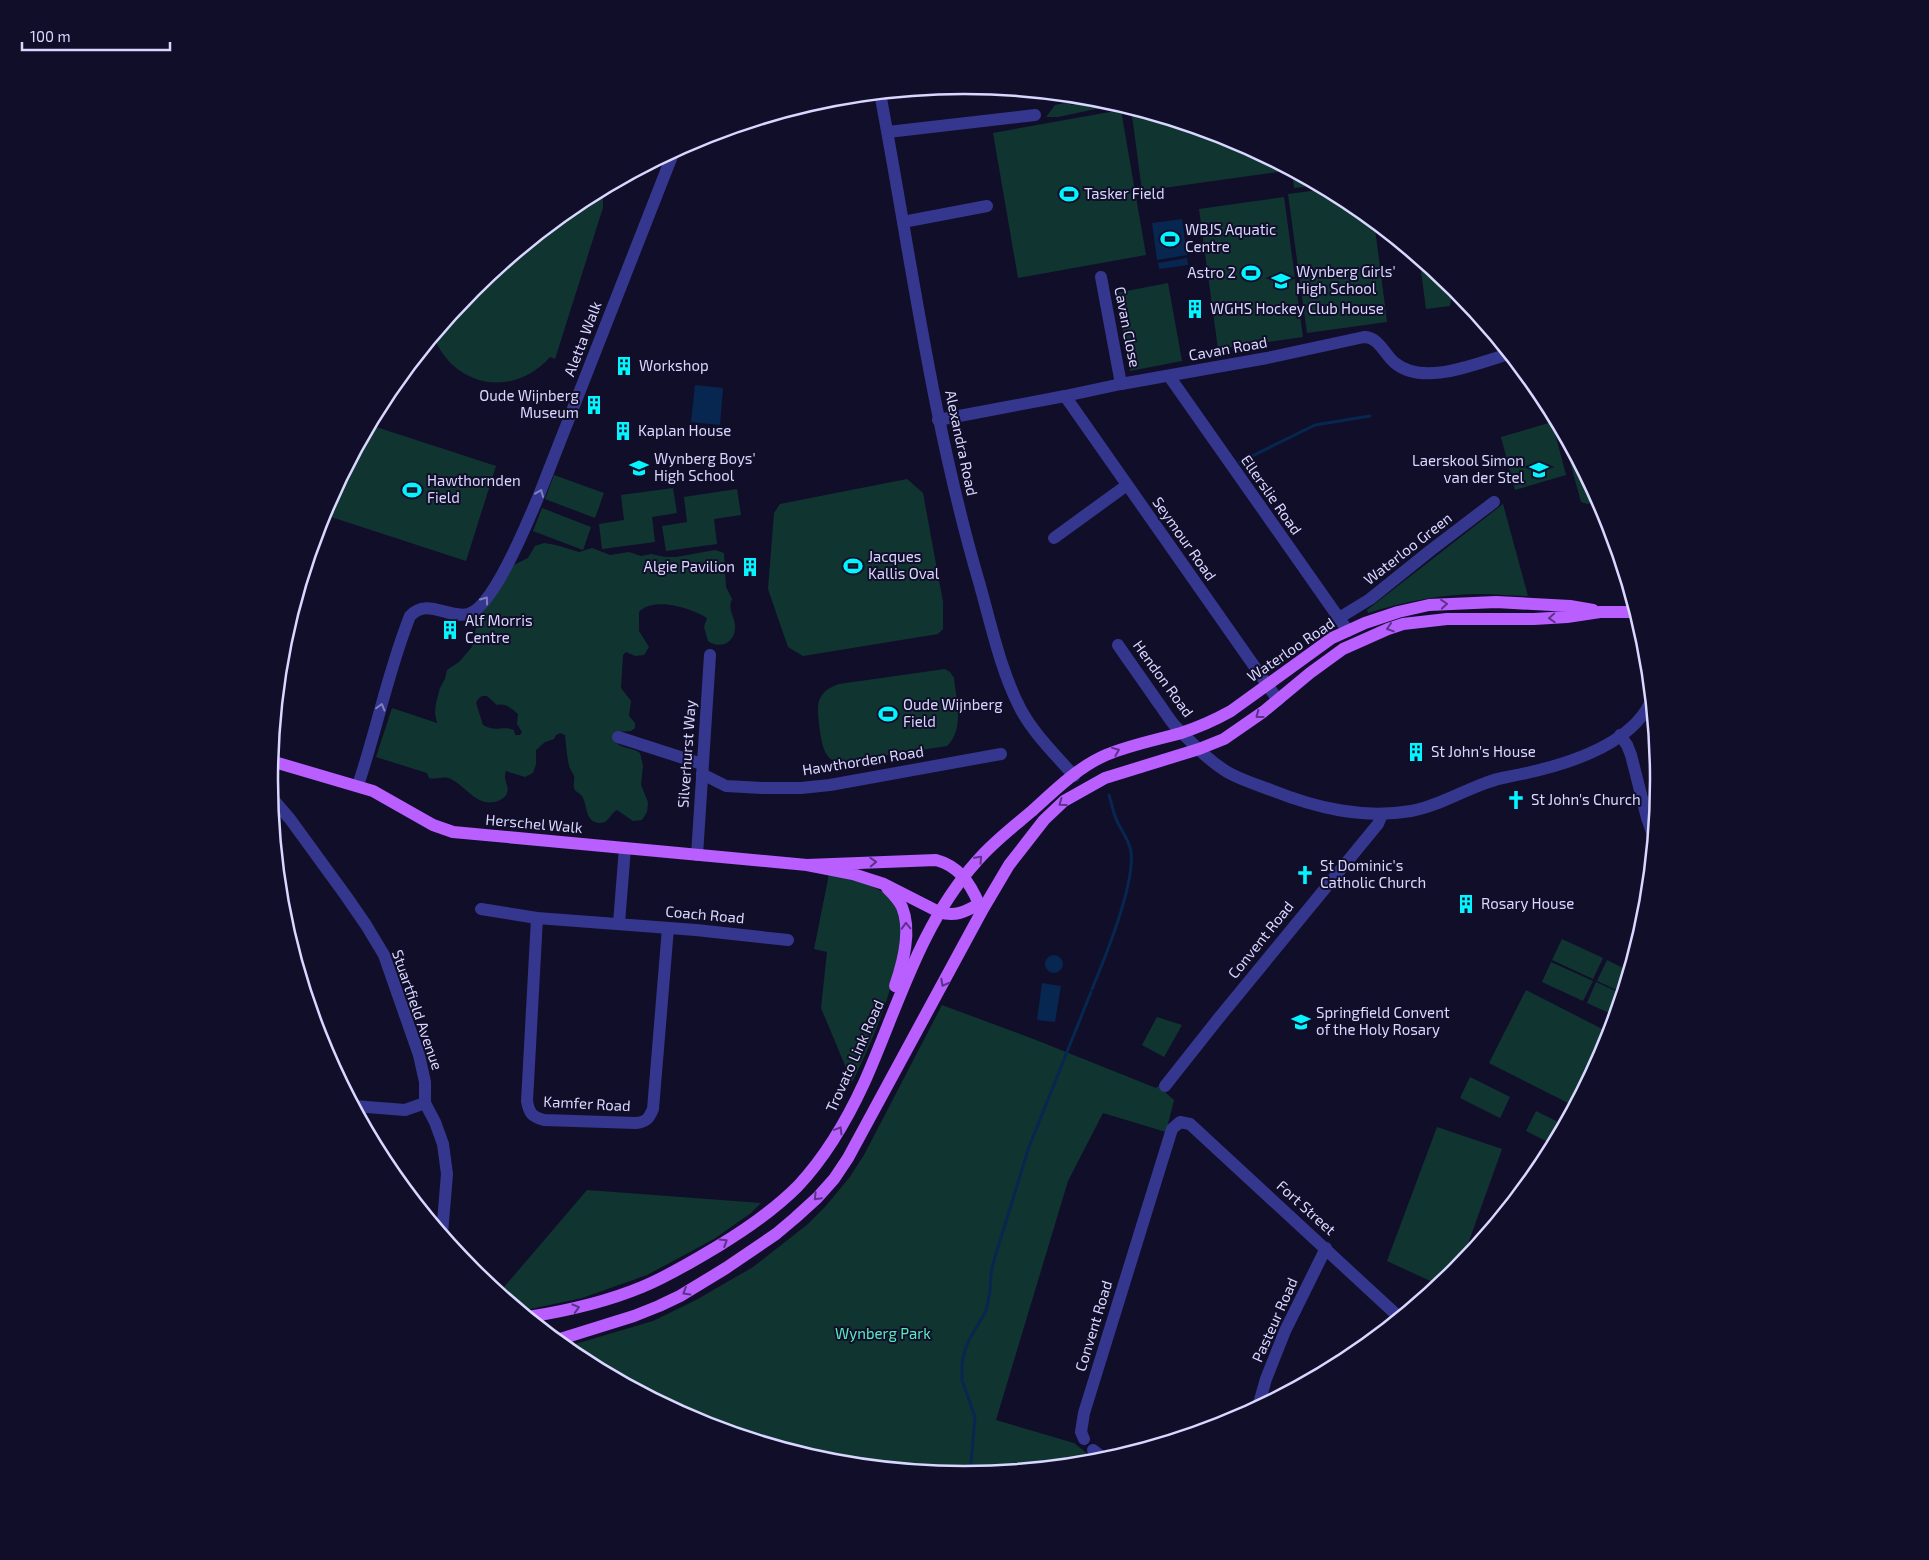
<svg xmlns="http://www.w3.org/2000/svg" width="1929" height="1560" font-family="'Exo 2',sans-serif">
<rect width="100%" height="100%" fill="#110e2a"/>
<g fill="#103531" fill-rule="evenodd">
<polygon points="1104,100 1105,107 1058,117 1046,117 1055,105 1070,102 1071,105"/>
<polygon points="1131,108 1231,138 1277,163 1278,172 1142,191"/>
<polygon points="1121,110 1146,255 1018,278 993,133"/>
<polygon points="1292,171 1319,185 1294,188"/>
<path d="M603 189V208L600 217 555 359 550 357C514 398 454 388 434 337L473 288 579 202Z"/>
<polygon points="1326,189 1351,202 1374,221 1387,322 1307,333 1288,194"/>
<polygon points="1284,197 1303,337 1218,349 1199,209"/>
<polygon points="1433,270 1451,285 1453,298 1451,299 1450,306 1426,309 1421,271"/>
<polygon points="1168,283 1182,361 1130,371 1116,293"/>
<polygon points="1552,422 1566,475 1515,490 1501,437"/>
<polygon points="370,425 496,466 466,561 322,514"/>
<polygon points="1562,432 1562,431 1599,500 1588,504 1581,502"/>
<polygon points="554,475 604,493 595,518 545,499"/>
<polygon points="907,479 923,493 943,602 943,629 938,634 803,656 788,647 768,589 774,513 780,504"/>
<polygon points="673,488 677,513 652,517 655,542 602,549 599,524 624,520 621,495"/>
<polygon points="737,489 741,515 714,519 717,544 666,551 662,526 687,522 684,497"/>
<path d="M1503 504 1528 596C1513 596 1498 594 1482 594 1443 594 1406 601 1368 613L1367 610Z"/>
<polygon points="542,508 591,527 583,550 533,531"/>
<path d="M544 543 556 545 579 552 592 548 610 555 629 552 641 556 651 554 665 557H676L715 550 724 553 726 587 732 599C727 610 735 616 735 626 736 642 720 650 708 641L704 627 707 618C692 608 653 596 639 612V631L649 647 644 655 635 656 626 652 623 655 621 688 631 701 629 716 635 723V728L631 731 617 732 615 741C620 749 632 747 640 753L643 766 641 785 648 802 647 812 642 820 633 821 617 810C610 813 609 824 599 823 584 821 588 805 582 796 579 792 575 792 574 788 573 784 575 780 574 776 573 773 570 769 569 766 567 757 566 745 565 735L560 733 556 735 554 739 545 742 536 750V764L533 773 525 777 506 771C502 780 510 786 507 793 506 797 502 799 498 801 477 808 467 787 451 779 444 775 436 780 429 778L427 773 376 757 392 708 437 723 435 713 436 703 440 688 445 679 447 670 459 662 472 647 479 614 510 567 528 558 535 546ZM482 696H487L497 705C506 703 512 709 518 714L517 724 522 732 520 735H515L514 730C502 725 497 733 483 725L476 703 478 699Z"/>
<path d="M945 669 950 672 954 678C956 700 965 729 947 746L841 762C835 761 830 760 827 755 821 748 816 710 819 701 822 692 830 687 839 684Z"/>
<path d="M829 874C847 878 886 887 895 903 917 941 871 1046 852 1082L821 1008 827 952 814 949Z"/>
<polygon points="1562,939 1603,958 1593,979 1552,960"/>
<polygon points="1607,960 1629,971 1623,993 1597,981"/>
<polygon points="1551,962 1593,981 1583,1001 1542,982"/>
<polygon points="1596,982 1622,994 1616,1016 1587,1003"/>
<polygon points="1526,990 1610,1033 1606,1046 1574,1106 1489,1063"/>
<polygon points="942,1005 1036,1040 1156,1088 1158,1086 1174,1100 1166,1132 1103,1113 1068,1181 996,1420 1074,1443 1098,1462 965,1475 829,1462 698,1422 578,1358 565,1347 653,1321 696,1300 753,1267 808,1224 825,1207 849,1178 864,1155"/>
<polygon points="1157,1017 1182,1025 1164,1057 1142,1045"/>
<polygon points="1470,1077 1510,1097 1500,1118 1460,1098"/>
<polygon points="1536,1111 1564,1125 1554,1145 1526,1131"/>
<polygon points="1437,1127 1502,1149 1460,1266 1439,1285 1387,1261"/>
<polygon points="587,1190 761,1203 751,1213 714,1239 647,1275 582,1298 521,1311 499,1293"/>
</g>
<g fill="#072750">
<polygon points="1182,219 1187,255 1157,260 1152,223"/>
<polygon points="1187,258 1188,265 1159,269 1158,263"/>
<polygon points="695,385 723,388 720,425 691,422"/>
<circle cx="1054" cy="964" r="9"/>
<polygon points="1042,983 1061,986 1055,1022 1037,1020"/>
</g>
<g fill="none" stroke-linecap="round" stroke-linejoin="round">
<g stroke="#072750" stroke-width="3">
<polyline points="1240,462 1315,425 1370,416"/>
<path d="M1092 989C1105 958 1135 884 1131 852 1129 839 1122 832 1117 821 1113 813 1112 804 1109 795"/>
<polyline points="970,1474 975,1417 962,1380 962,1363 965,1350 970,1338 986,1311 990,1291 991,1274 994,1260 1029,1147 1091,992"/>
</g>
<g stroke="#35378e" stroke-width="12">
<path d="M880 93C911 257 932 422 979 582 991 624 1000 669 1020 708 1033 733 1055 754 1074 776"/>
<polyline points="888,132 1035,115"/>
<polyline points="903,222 987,206"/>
<polyline points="1101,277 1121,384"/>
<polyline points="1169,376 1348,631"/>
<polyline points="1065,396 1278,700"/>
<path d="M938 420 1065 396 1121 384 1267 358 1364 337C1379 337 1384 354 1395 363 1424 387 1477 363 1509 354"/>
<polyline points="1054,538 1127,485"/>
<polyline points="1339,618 1370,599 1431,550 1494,502"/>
<path d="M1118 645C1131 664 1144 682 1157 701 1164 710 1170 721 1177 728 1193 744 1210 762 1229 773 1242 780 1257 785 1271 790 1316 808 1362 819 1411 811 1445 805 1473 783 1507 777 1555 768 1631 749 1652 699"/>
<polyline points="1620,735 1627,745 1631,755 1647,818 1654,838"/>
<polyline points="618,737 702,764"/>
<polyline points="702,774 726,786 762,788 801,788 830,785 1001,754"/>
<path d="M358 785C377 729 388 671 410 616 427 597 448 619 468 614 493 608 529 519 539 495L674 151"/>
<polyline points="271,797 290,819 346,896 366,925 384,955 419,1055 425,1082 425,1103 435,1122 443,1144 447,1174 442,1234"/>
<polyline points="697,855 710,655"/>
<polyline points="481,909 537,918 696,930 788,940"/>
<path d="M537 918 527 1101C529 1113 532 1117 544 1120L636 1123C647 1122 649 1118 653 1109L668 928"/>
<polyline points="619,923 625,848"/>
<polyline points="1165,1086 1218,1019 1378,824 1382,814"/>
<polyline points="354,1106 405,1110 425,1103"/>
<polyline points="1258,1407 1266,1379 1285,1331 1326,1248"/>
<polyline points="1084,1439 1081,1432 1084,1413 1172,1129 1180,1122 1190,1124 1400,1318"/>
<polyline points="1093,1450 1106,1460"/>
</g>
<g stroke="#b95eff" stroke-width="12">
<path d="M271 761 373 791 433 825 453 832 807 865 936 860C959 866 970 883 979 904 965 912 955 917 939 912L884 884 853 874 807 865"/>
<path d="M887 888C893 894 899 900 902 907 912 931 903 963 895 986"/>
<path d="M528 1317C566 1311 606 1302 642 1287 669 1276 695 1260 720 1245 748 1228 775 1209 798 1186 826 1156 847 1120 864 1083 898 1007 920 924 977 861 993 842 1013 827 1032 811 1054 791 1078 767 1106 755 1130 745 1156 740 1181 733 1199 727 1215 720 1231 711L1332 638 1365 623 1398 612 1429 605 1496 602 1570 606 1593 610"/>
<polyline points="557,1340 634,1316 659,1306 680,1296 726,1268 776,1234 795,1218 817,1198 834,1179 848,1158 983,909 1009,865 1044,820 1064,801 1105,778 1199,749 1224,739 1263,712 1310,673 1343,649 1388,629 1403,624 1447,619 1534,619 1567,617 1600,612 1636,612"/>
</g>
</g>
<defs><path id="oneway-chevron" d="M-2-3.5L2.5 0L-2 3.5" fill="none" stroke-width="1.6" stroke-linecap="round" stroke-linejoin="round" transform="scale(1.25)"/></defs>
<g stroke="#7f7fc1">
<use href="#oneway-chevron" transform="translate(540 493) rotate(-68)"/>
<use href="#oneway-chevron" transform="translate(485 600) rotate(-54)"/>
<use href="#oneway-chevron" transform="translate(381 707) rotate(-75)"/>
</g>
<g stroke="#5d328a">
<use href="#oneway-chevron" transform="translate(1444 604) rotate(-5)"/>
<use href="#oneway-chevron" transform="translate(1552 618) rotate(177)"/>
<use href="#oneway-chevron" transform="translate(1390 628) rotate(162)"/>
<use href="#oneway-chevron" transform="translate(1259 715) rotate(143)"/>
<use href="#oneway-chevron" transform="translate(1116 751) rotate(-22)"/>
<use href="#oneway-chevron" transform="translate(1062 803) rotate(144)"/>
<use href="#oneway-chevron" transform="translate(979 859) rotate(-47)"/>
<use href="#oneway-chevron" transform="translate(873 862) rotate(-2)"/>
<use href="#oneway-chevron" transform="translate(906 926) rotate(-92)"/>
<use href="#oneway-chevron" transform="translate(944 983) rotate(118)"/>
<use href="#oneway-chevron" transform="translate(839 1130) rotate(-59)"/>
<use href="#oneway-chevron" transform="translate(817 1197) rotate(134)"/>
<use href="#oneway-chevron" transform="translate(724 1242) rotate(-32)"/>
<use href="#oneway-chevron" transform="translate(686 1292) rotate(149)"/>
<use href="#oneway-chevron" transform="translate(576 1308) rotate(-16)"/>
</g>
<defs>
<g id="stadium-bare" transform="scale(1.5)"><path d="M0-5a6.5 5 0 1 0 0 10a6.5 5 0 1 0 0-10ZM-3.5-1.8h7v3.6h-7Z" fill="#03f6ff" stroke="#110e2a" stroke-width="2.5" paint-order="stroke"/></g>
<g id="school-bare" transform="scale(1.5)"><path d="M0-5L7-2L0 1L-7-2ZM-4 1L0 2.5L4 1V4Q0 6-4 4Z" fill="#03f6ff" stroke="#110e2a" stroke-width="2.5" paint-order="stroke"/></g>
<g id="building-bare" transform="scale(1.5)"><path d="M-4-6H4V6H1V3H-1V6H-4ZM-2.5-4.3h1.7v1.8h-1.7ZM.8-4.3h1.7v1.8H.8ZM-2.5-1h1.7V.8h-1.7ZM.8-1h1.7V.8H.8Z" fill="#03f6ff" stroke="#110e2a" stroke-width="2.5" paint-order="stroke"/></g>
<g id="church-bare" transform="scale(1.5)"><path d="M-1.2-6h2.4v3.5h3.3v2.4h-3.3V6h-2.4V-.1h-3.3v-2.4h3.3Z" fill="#03f6ff" stroke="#110e2a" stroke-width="2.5" paint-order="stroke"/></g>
</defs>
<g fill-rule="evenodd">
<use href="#stadium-bare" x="1069" y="194"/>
<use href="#stadium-bare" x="1170" y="239"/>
<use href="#stadium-bare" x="1251" y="273"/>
<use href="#school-bare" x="1281" y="281"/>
<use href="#building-bare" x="1195" y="309"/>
<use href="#building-bare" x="624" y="366"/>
<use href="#building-bare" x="594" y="405"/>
<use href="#building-bare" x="623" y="431"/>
<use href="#school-bare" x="639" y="468"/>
<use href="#school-bare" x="1539" y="470"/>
<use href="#stadium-bare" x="412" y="490"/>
<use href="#stadium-bare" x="853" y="566"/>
<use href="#building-bare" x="750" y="567"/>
<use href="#building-bare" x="450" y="630"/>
<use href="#stadium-bare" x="888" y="714"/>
<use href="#building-bare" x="1416" y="752"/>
<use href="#church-bare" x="1516" y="800"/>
<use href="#church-bare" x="1305" y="875"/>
<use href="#building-bare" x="1466" y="904"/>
<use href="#school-bare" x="1301" y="1022"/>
</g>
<g text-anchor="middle" stroke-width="4" stroke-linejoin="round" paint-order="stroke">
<g font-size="15" fill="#d9d7ff" stroke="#110e2a" text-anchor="start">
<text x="1084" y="199">Tasker Field</text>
<text x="1185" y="235">WBJS Aquatic<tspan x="1185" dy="17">Centre</tspan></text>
<text x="1296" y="277">Wynberg Girls'<tspan x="1296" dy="17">High School</tspan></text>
<text x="1236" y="278" text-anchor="end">Astro 2</text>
<text x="1210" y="314">WGHS Hockey Club House</text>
<text x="639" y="371">Workshop</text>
<text x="579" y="401" text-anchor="end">Oude Wijnberg<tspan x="579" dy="17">Museum</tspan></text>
<text x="638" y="436">Kaplan House</text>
<text x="654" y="464">Wynberg Boys'<tspan x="654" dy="17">High School</tspan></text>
<text x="1524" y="466" text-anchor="end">Laerskool Simon<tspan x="1524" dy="17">van der Stel</tspan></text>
<text x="427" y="486">Hawthornden<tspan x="427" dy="17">Field</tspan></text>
<text x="868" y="562">Jacques<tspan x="868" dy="17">Kallis Oval</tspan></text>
<text x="735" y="572" text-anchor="end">Algie Pavilion</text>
<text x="465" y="626">Alf Morris<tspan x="465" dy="17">Centre</tspan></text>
<text x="903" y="710">Oude Wijnberg<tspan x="903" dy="17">Field</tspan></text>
<text x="1431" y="757">St John's House</text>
<text x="1531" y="805">St John's Church</text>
<text x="1320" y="871">St Dominic's<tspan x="1320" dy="17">Catholic Church</tspan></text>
<text x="1481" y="909">Rosary House</text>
<text x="1316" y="1018">Springfield Convent<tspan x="1316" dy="17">of the Holy Rosary</tspan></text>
</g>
<g font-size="15" fill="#d9d7ff" stroke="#110e2a">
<text transform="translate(1127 327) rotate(79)" y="5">Cavan Close</text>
<text transform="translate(583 339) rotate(-69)" y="5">Aletta Walk</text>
<text transform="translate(1228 349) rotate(-10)" y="5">Cavan Road</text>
<text transform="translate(961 443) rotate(78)" y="5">Alexandra Road</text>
<text transform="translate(1271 495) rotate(55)" y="5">Ellerslie Road</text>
<text transform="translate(1184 539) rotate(55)" y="5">Seymour Road</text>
<text transform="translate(1408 549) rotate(-38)" y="5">Waterloo Green</text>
<text transform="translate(1291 650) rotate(-34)" y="5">Waterloo Road</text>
<text transform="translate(1163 679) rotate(54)" y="5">Hendon Road</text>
<text transform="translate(687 754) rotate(-86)" y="5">Silverhurst Way</text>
<text transform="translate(863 761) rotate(-9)" y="5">Hawthorden Road</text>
<text transform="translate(534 824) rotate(5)" y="5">Herschel Walk</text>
<text transform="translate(705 915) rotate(5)" y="5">Coach Road</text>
<text transform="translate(1261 940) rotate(-51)" y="5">Convent Road</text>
<text transform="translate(417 1010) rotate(71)" y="5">Stuartfield Avenue</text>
<text transform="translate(855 1056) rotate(-66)" y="5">Trovato Link Road</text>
<text transform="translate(587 1104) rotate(3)" y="5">Kamfer Road</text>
<text transform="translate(1306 1208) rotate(42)" y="5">Fort Street</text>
<text transform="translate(1275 1320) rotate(-66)" y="5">Pasteur Road</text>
<text transform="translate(1094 1326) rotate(-73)" y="5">Convent Road</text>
</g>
<g font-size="15" fill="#57ebbd" stroke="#110e2a">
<text x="883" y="1339">Wynberg Park</text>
</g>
</g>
<path d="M0 0H1929V1560H0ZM278 780a686 686 0 1 1 1372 0a686 686 0 1 1-1372 0Z" fill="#110e2a" fill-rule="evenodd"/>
<path fill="none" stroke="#d9d7ff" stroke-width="2.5" d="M278 780a686 686 0 1 1 1372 0a686 686 0 1 1-1372 0Z"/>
<path d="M22 42v8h148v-8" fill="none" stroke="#d9d7ff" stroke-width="2.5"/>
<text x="30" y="42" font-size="15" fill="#d9d7ff" stroke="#110e2a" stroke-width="4" paint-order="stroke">100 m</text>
</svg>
